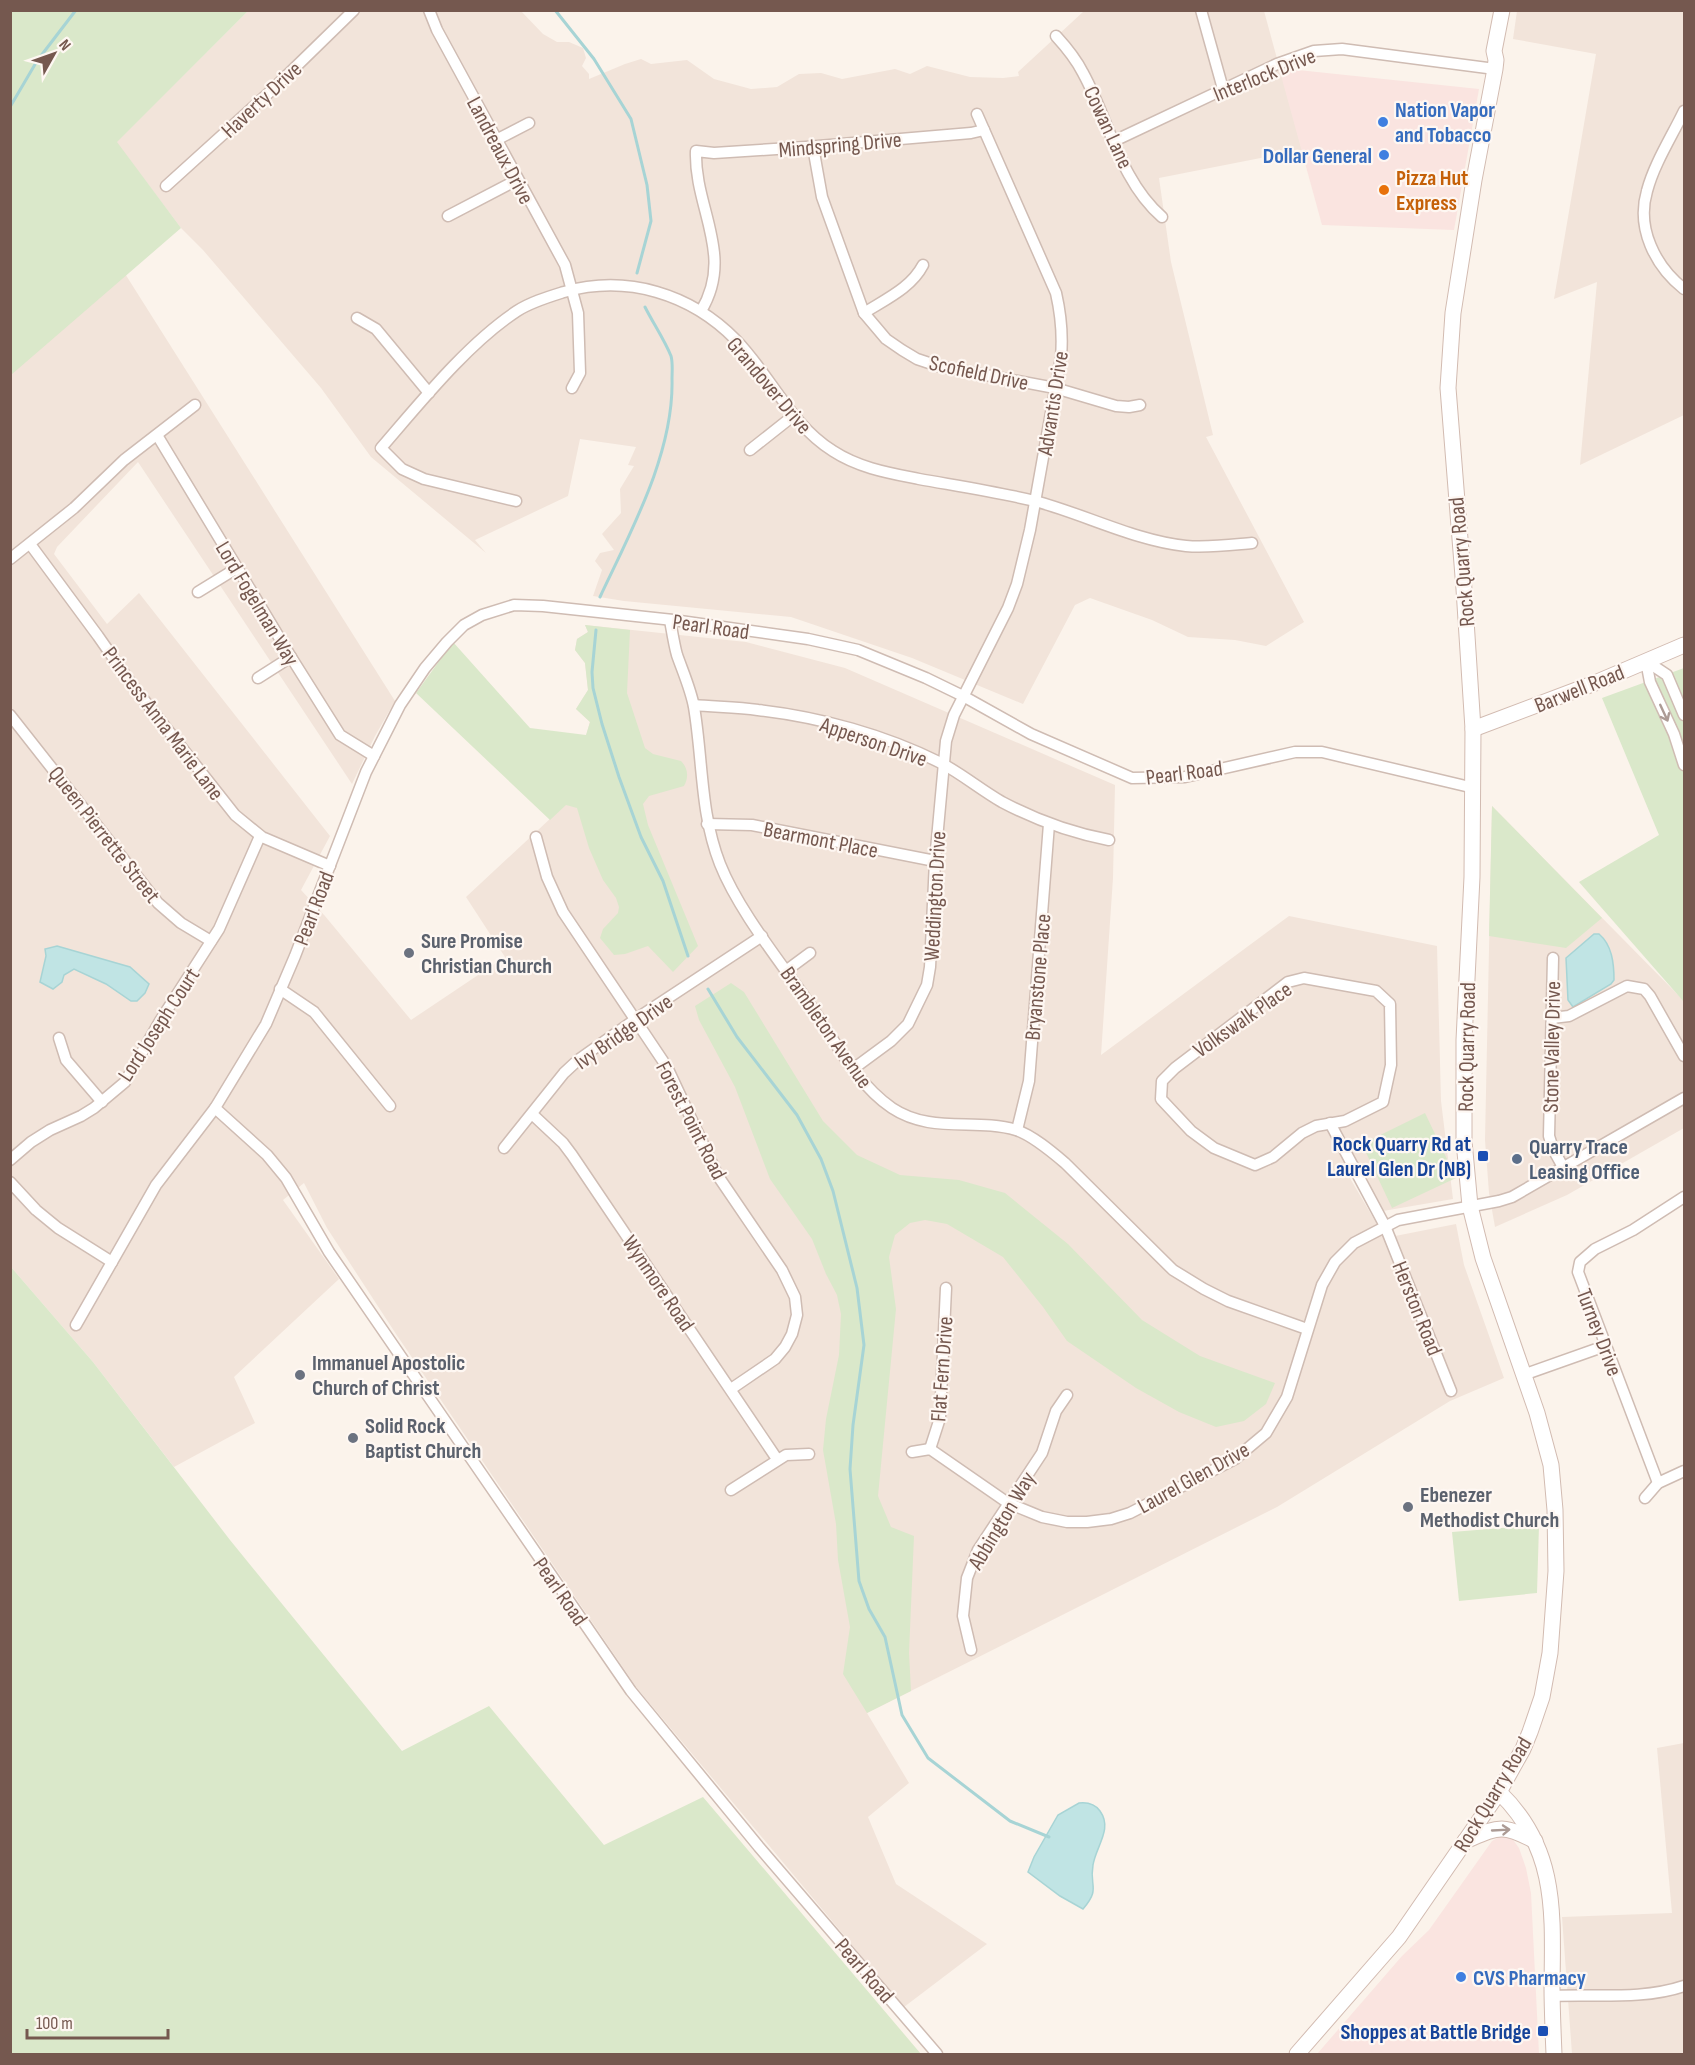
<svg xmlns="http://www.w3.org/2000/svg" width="1695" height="2065" font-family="'Sofia Sans Condensed',sans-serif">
<rect width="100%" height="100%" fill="#fbf3eb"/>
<g fill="#f2e4da">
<polygon points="248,11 521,11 543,34 557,42 569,42 583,48 586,58 582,66 589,74 589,79 625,64 641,59 651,64 687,60 714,79 751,89 777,87 799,74 821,73 842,79 895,69 910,74 927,66 970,77 1003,78 1019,76 1018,72 1084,11 1264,11 1302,150 1159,178 1171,262 1213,435 1206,437 1304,622 1266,646 1235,640 1188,637 1152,620 1090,598 1075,605 1023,704 912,658 791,617 624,601 593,596 602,570 595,561 600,553 614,550 602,534 621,513 620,489 634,466 628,465 636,447 580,439 568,496 475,540 486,553 371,457 321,388 203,250 181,228 116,142"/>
<polygon points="1517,11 1684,11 1684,415 1580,465 1597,282 1554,299 1596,54 1513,39"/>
<polygon points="62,174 395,701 375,736 352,784 138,462 57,547 54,554 107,624 139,593 330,836 301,890 325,916 411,1020 505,957 466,897 596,776 584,743 590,722 576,709 588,690 585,663 575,650 577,639 588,632 585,625 746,642 845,668 1115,785 1113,878 1101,1055 1289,916 1437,946 1441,1101 1453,1199 1383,1211 1358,1164 1344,1168 1385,1238 1456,1224 1464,1265 1504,1378 1450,1401 1277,1507 867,1713 909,1783 868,1817 896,1884 987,1944 904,2007 637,1688 396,1334 327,1228 304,1183 283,1200 339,1279 234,1377 255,1423 174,1467 93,1362 11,1267 10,248"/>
<polygon points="1492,806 1684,1001 1684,1128 1567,1195 1495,1227 1489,1193 1485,1140"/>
<polygon points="1684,1743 1684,2054 1572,2054 1562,1917 1672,1913 1657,1748"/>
</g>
<g fill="#fae4e0">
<polygon points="1279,68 1479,89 1454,230 1322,225"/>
<polygon points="1501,1836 1511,1837 1519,1848 1526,1868 1531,1893 1539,2054 1317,2054 1402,1956 1429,1930 1492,1841"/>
</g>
<g fill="#dae8ca">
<polygon points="11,10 248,11 117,142 181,228 11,375"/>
<path d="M585 625 630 630 627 693 645 748 653 754 681 761C688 768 689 777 684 786L649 796 643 804 648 825 698 946 673 972 648 946 625 954 614 955 600 938 603 929 618 913 619 907 616 898 603 880 589 848 577 808 566 805 550 820 416 693 453 642 530 728 586 735 590 722 576 709 588 690 585 663 575 650 577 639 588 632Z"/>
<polygon points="1684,668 1684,1002 1579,882 1659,835 1602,698"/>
<polygon points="1492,806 1602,918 1566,948 1489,936"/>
<polygon points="731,983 744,992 823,1121 857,1155 900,1175 959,1180 1005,1193 1068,1244 1142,1320 1200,1356 1275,1383 1266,1404 1244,1421 1216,1427 1179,1412 1136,1388 1067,1341 1043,1307 1003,1257 947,1224 925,1220 910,1223 895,1235 889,1257 896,1309 878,1496 891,1527 914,1536 909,1653 911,1691 867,1713 843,1674 850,1627 838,1560 836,1524 823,1450 826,1419 839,1355 841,1314 837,1295 826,1274 812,1239 770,1179 735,1087 699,1020 695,1006"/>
<polygon points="1425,1113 1456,1178 1392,1208 1362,1144"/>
<polygon points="11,1267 93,1362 230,1540 402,1751 489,1706 604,1845 703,1797 921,2054 11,2054"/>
<polygon points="1539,1525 1537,1593 1459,1601 1452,1532"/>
</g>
<g fill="#c0e4e4" stroke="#a7d4d5" stroke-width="1.5">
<path d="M1594 934H1599C1612 945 1614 963 1614 980L1611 984 1573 1007 1568 1000 1566 958Z"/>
<polygon points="57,946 130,967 149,984 145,993 137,1001 131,1001 106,984 74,969 64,975 62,982 53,989 40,982 46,956 45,949"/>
<path d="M1079 1803C1088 1802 1095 1804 1100 1811 1113 1829 1096 1846 1093 1865 1089 1887 1101 1888 1083 1909L1060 1896 1028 1872 1034 1857 1058 1815Z"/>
</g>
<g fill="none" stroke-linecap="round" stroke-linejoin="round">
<g stroke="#a7d4d5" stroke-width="3">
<polyline points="555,10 594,59 631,119 647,185 651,221 637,273"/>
<polyline points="10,107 37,61 76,10"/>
<path d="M600 597C631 531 674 453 672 379 672 372 673 363 671 356 664 339 653 323 645 307"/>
<polyline points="596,630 592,672 593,688 602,724 619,777 641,837 663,881 688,956"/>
<polyline points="708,989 737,1037 797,1115 821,1159 833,1191 857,1288 864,1345 853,1425 850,1469 859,1581 869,1609 885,1637 902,1715 928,1758 1010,1821 1049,1837"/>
</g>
<g stroke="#cfbcb3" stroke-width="13">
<g id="street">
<polyline points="429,10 437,30 565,265 578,313 580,373 572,388"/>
<polyline points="1201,10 1223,89"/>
<path d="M1056 36C1067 48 1076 59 1083 73 1109 120 1120 181 1162 217"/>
<path d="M1684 111C1672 136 1654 164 1647 191 1636 228 1655 266 1684 289"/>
<polyline points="496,140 529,123"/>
<polyline points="1114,141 1277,64 1314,51 1342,49 1495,69"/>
<polyline points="813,147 822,197 864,313 886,339 902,350 917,359 938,366 1055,388 1116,406 1129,407 1140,405"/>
<polyline points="166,186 273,89 354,10"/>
<polyline points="448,216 517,180"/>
<path d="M701 311C735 255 694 208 696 151L714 153 806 147 971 133 984 130"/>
<path d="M864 313C886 299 911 288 923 265"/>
<polyline points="357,318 376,329 429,393"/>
<polyline points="157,435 291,657 340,735 374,756"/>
<polyline points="750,450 793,416"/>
<path d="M516 501 424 479 402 469 381 448C420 403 467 344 517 311 531 302 548 297 564 292 627 274 691 294 736 340 771 376 790 424 833 451 859 468 889 473 919 479 958 486 997 492 1035 501 1084 514 1136 541 1186 546 1208 548 1230 545 1252 543"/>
<polyline points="30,544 98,636 133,686 235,815 262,837 330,866"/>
<polyline points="10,559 74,508 124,460 195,405"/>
<polyline points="198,592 237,568"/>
<path d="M670 620C672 631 674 644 677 655 683 672 691 690 694 707 703 760 700 813 720 864 739 912 783 965 813 1009 836 1043 857 1084 892 1108 931 1134 975 1118 1016 1130 1032 1135 1052 1152 1065 1163L1173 1270 1204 1289 1228 1301 1307 1329"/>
<polyline points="1646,661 1650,682 1674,734 1684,765"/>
<polyline points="1646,661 1667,675 1684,715"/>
<polyline points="258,678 291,657"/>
<path d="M694 705C715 707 737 707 758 710 820 717 885 735 941 763 962 774 981 790 1002 802 1036 820 1072 833 1109 840"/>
<polyline points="10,715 158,903 181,923 211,941"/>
<polyline points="707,824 752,825 935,861"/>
<polyline points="536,837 547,877 563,912 667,1067 718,1176 782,1270 795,1297 797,1315 792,1334 785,1347 775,1359 731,1389"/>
<polyline points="1553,958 1549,1136 1553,1149 1563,1167"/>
<polyline points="787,970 810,953"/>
<polygon points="1304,978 1376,991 1390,1004 1391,1065 1383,1102 1345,1121 1316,1126 1302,1133 1273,1157 1255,1165 1214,1148 1191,1131 1161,1099 1162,1081 1175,1068 1288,982"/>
<polyline points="280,989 314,1012 390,1106"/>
<polyline points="1552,1018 1569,1016 1627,986 1644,989 1650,996 1684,1056"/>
<polyline points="59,1038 66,1060 102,1102"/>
<path d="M853 1069 891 1041 908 1024 927 985 930 967 935 861 946 741 954 715 1008 608 1017 584 1030 530 1061 357C1063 334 1061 315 1056 293L977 114"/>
<polyline points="532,1114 563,1143 572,1155 777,1459"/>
<polyline points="1330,1123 1385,1226 1451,1391"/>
<polyline points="1017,1130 1029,1081 1049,824"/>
<polyline points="504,1148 564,1073 578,1060 636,1019 762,936"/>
<polyline points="10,1160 31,1142 50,1130 81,1116 94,1108 125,1082 160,1021 219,929 260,836"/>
<polyline points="10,1182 36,1210 58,1228 112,1262"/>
<polyline points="76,1325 156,1185 215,1108"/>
<polyline points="1523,1375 1605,1346"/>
<polyline points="930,1449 940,1418 946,1288"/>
<polyline points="912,1452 930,1449 1008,1503 1042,1517 1067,1522 1087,1522 1111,1519 1130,1513 1235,1459 1266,1433 1287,1397 1322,1285 1335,1262 1354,1243 1398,1220 1499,1201 1512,1197 1684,1098"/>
<polyline points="1658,1483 1578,1272 1580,1262 1595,1249 1633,1230 1684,1197"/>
<polyline points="731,1490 786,1455 809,1454"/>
<polyline points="1645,1498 1658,1483 1684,1471"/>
<polyline points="971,1650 963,1616 967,1578 978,1550 1042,1453 1056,1411 1067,1395"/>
<path d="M1552 1996C1595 1994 1643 2000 1684 1986"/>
<polyline points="937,2054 759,1847 631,1691 329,1252 286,1178 267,1155 215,1108 266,1024 295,956 366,772 400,705 425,668 447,642 464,625 482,615 514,605 543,606 673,620 808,639 858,650 926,678 963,696 1031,734 1132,778 1185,777 1295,752 1322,752 1474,788"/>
</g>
</g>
<g stroke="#d2bbb1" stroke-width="17">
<g id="secondary">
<polyline points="1473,729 1595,683 1684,645"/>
<path d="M1499 1792C1557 1848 1553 1911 1552 1985 1552 2008 1553 2031 1554 2054"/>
<path d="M1465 1841C1498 1827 1502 1823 1535 1841"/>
<polyline points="1297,2054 1399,1937 1499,1792 1523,1749 1530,1732 1542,1697 1550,1653 1556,1571 1555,1510 1551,1465 1537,1413 1483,1258 1470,1206 1464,1141 1464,1040 1472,877 1473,729 1464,589 1448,388 1453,313 1474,180 1495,69 1496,60 1494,51 1502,10"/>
</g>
</g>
<use href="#street" stroke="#fff" stroke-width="10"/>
<use href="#secondary" stroke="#fff" stroke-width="15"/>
</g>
<defs><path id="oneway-shaft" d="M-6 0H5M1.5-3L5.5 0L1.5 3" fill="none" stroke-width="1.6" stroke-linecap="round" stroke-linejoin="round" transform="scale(1.5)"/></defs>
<g stroke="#ac9b95">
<use href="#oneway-shaft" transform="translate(1664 713) rotate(65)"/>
<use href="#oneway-shaft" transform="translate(1501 1830) rotate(-3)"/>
</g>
<g fill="#3f7fe0" stroke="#fef7f2" stroke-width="2">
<circle cx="1383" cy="122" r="6"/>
<circle cx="1384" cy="155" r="6"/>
<circle cx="1461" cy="1977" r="6"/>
</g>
<circle fill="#e8710a" stroke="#fef7f2" stroke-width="2" cx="1384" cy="190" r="6"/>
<g fill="#6b7280" stroke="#fef7f2" stroke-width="2">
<circle cx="409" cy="953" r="6"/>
<circle cx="300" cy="1375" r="6"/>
<circle cx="353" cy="1438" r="6"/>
<circle cx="1408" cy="1507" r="6"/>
</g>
<g fill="#1a4fb4" stroke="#fef7f2" stroke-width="2">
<rect x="1477" y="1150" width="12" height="12" rx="3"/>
<rect x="1537" y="2025" width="12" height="12" rx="3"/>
</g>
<circle fill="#5c6f8a" stroke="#fef7f2" stroke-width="2" cx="1517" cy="1159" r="6"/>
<g text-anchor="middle" stroke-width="4.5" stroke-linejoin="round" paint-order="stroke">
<g font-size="22" fill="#75584f" stroke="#fef7f2">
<text transform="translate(1264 74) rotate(-22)" y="8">Interlock Drive</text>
<text transform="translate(261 99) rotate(-43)" y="8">Haverty Drive</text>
<text transform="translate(1109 127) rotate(65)" y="8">Cowan Lane</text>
<text transform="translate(840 144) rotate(-5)" y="8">Mindspring Drive</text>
<text transform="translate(501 150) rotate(62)" y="8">Landreaux Drive</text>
<text transform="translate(979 372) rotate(12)" y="8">Scofield Drive</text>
<text transform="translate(770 385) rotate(50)" y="8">Grandover Drive</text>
<text transform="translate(1052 403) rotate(-81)" y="8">Advantis Drive</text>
<text transform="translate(1461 562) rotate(-95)" y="8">Rock Quarry Road</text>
<text transform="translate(258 603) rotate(59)" y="8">Lord Fogelman Way</text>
<text transform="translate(711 626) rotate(8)" y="8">Pearl Road</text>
<text transform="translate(1579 688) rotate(-22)" y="8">Barwell Road</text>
<text transform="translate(164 723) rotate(53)" y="8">Princess Anna Marie Lane</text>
<text transform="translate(874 741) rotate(19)" y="8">Apperson Drive</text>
<text transform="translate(1184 772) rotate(-7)" y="8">Pearl Road</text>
<text transform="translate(105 834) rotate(52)" y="8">Queen Pierrette Street</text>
<text transform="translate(821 839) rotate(11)" y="8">Bearmont Place</text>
<text transform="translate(934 896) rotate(-87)" y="8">Weddington Drive</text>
<text transform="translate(313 908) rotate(-69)" y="8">Pearl Road</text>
<text transform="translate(1037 977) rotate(-85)" y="8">Bryanstone Place</text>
<text transform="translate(1242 1019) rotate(-35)" y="8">Volkswalk Place</text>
<text transform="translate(158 1024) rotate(-57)" y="8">Lord Joseph Court</text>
<text transform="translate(827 1027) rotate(55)" y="8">Brambleton Avenue</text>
<text transform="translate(623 1031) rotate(-35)" y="8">Ivy Bridge Drive</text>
<text transform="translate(1466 1047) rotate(-89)" y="8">Rock Quarry Road</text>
<text transform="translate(1551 1047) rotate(-89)" y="8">Stone Valley Drive</text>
<text transform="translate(692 1120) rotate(63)" y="8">Forest Point Road</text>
<text transform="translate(659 1283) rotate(56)" y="8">Wynmore Road</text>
<text transform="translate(1418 1308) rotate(68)" y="8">Herston Road</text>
<text transform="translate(1600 1332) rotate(69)" y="8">Turney Drive</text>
<text transform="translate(941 1369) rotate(-86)" y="8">Flat Fern Drive</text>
<text transform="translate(1193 1477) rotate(-29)" y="8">Laurel Glen Drive</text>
<text transform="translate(1001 1520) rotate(-59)" y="8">Abbington Way</text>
<text transform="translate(561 1591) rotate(55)" y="8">Pearl Road</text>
<text transform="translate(1492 1794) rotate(-59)" y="8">Rock Quarry Road</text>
<text transform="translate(865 1970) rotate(49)" y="8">Pearl Road</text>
</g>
<g font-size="22" font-weight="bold" fill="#366cbe" stroke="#fef7f2" text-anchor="start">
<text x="1395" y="117">Nation Vapor<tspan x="1395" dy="25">and Tobacco</tspan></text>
<text x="1372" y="163" text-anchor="end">Dollar General</text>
<text x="1473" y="1985">CVS Pharmacy</text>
</g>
<g font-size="22" font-weight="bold" fill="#c56008" stroke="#fef7f2" text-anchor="start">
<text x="1396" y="185">Pizza Hut<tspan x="1396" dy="25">Express</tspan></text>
</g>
<g font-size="22" font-weight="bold" fill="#5b616d" stroke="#fef7f2" text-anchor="start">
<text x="421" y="948">Sure Promise<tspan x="421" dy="25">Christian Church</tspan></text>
<text x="312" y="1370">Immanuel Apostolic<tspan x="312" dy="25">Church of Christ</tspan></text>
<text x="365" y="1433">Solid Rock<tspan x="365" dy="25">Baptist Church</tspan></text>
<text x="1420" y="1502">Ebenezer<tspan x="1420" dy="25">Methodist Church</tspan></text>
</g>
<g font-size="22" font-weight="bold" fill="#164399" stroke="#fef7f2" text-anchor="end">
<text x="1471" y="1151">Rock Quarry Rd at<tspan x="1471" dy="25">Laurel Glen Dr (NB)</tspan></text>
<text x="1531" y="2039">Shoppes at Battle Bridge</text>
</g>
<g font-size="22" font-weight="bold" fill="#4e5e75" stroke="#fef7f2" text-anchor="start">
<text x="1529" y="1154">Quarry Trace<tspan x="1529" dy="25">Leasing Office</tspan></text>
</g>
</g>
<rect width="1695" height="2065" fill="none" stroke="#75584f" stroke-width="24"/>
<g transform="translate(54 54) rotate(50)" stroke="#fef7f2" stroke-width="4.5" paint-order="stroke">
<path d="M0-4.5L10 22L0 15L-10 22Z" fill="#75584f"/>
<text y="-9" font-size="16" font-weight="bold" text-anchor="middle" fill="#75584f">N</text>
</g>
<path d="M27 2029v9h141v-9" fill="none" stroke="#75584f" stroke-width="3"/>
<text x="36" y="2029" font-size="18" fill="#75584f" stroke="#fef7f2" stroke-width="4.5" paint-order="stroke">100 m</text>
</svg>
